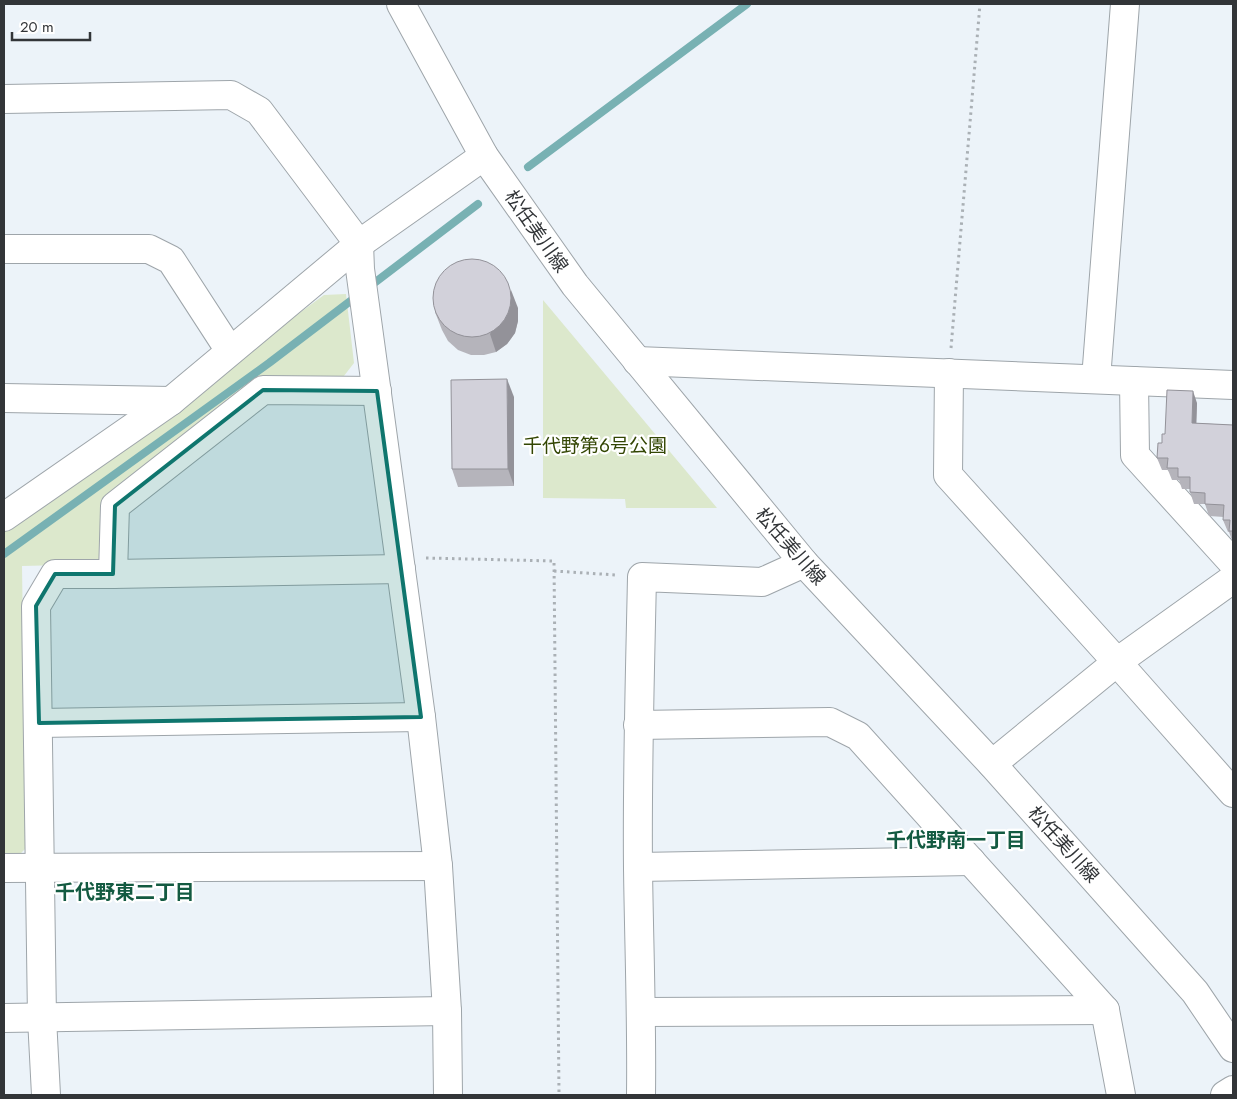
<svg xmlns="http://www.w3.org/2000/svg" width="1237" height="1099" font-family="Jost,'Noto Sans JP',sans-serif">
<rect width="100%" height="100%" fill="#ecf3f9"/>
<g fill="#dce8cc">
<polygon points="346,294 354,363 340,381 254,387 106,504 104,564 22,566 26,848 16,858 4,858 4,529 324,295"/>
<polygon points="543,300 717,508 626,508 625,499 543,498"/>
</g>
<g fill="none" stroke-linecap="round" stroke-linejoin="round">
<g stroke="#78b1b3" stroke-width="8">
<polyline points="528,167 747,4"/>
<polyline points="369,287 478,204"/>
<polyline points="4,554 269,363 357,296"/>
</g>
<g stroke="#9ea5aa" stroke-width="30">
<g id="minor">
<polyline points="4,99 231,95 259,111 359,244 360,269 421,717 438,866 447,1011 448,1095"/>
<polyline points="4,249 149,249 171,260 230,351"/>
<polyline points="949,373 948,475 1117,662 1233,793"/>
<polyline points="1096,379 1125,4"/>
<polyline points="1134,381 1135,455 1233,563"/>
<polyline points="4,398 171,401"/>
<polyline points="4,517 171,401 359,244 484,156"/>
<polyline points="113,574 115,506 263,390 377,391"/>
<polyline points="39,723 421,717"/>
<polyline points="638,725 830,722 858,736 1105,1010 1121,1095"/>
<polyline points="992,764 1117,662 1233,579"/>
<polyline points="638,867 971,861"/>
<polyline points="4,868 438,866"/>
<polyline points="642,1012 1105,1010"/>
<polyline points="4,1018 447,1011"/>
<polyline points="46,1095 42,1018 36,606 55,574 113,574 401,569"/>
<path d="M641 1095C642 1020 639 944 638 868 637 771 640 674 642 577L762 582 804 563"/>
<polyline points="1225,1095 1233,1090"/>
</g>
</g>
<g stroke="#9ea5aa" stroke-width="30">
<polyline id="tertiary" points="637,361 1233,385"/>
</g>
<g stroke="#9ea5aa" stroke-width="30">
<polyline id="secondary" points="401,4 484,156 575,285 804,563 992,764 1195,992 1233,1048"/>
</g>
<g stroke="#aab0b5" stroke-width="3" stroke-dasharray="2.5 4" stroke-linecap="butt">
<polyline points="951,348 980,4"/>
<polyline points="426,558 554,561 559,1095"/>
<polyline points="554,571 616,575"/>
</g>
<use href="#minor" stroke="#fff" stroke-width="28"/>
<use href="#tertiary" stroke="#fff" stroke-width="28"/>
<use href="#secondary" stroke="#fff" stroke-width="28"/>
</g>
<g fill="#b5b4bb">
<polygon points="518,308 518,321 515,333 507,344 496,352 484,355 471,355 458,350 448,341 442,330 435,312"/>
<polygon points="514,397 514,486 458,487 452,469"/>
<polygon points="1197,403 1196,423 1233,425 1233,543 1229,532 1228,532 1223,520 1224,517 1209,516 1205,504 1194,504 1190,492 1190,489 1182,489 1179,480 1172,480 1168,470 1162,470 1157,458 1165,434"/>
</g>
<g fill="#939299">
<polygon points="511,290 518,308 518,321 515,333 507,344 496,352 490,334"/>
<polygon points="507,379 514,397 514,486 508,469"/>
<polygon points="1193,391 1197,403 1196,435 1192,423"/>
</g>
<g fill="#d2d1da" stroke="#939299">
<circle cx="472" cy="298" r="39"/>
<polygon points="507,379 508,469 452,469 451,380"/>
<polygon points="1167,390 1193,391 1192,423 1233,425 1233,531 1229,531 1230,520 1223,520 1224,505 1205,504 1205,493 1190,492 1190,477 1178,477 1178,468 1167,468 1168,458 1157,458 1158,443 1162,443 1162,434 1165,434"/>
</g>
<path fill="#0f766e" fill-opacity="0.2" stroke="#0f766e" stroke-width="4" stroke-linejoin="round" d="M263 390 377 391 421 717 39 723 36 606 55 574H113L115 506Z"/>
<g text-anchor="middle" stroke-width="4.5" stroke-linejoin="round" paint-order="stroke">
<g font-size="19" fill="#323538" stroke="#fff">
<text transform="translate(537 231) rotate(55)" y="7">松任美川線</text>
<text transform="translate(791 546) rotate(49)" y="7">松任美川線</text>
<text transform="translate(1064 844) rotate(48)" y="7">松任美川線</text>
</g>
<g font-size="19" fill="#334603" stroke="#fff">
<text x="595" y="452">千代野第６号公園</text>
</g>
<g font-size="20" font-weight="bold" fill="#135a41" stroke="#fff">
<text x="956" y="847">千代野南一丁目</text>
<text x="125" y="899">千代野東二丁目</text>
</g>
</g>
<rect width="1237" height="1099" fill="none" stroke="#323538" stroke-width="10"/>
<path d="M12 32v8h78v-8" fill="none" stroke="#323538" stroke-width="2.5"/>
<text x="20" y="32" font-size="15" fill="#323538" stroke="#ffffff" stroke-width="4" paint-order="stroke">20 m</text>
</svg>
